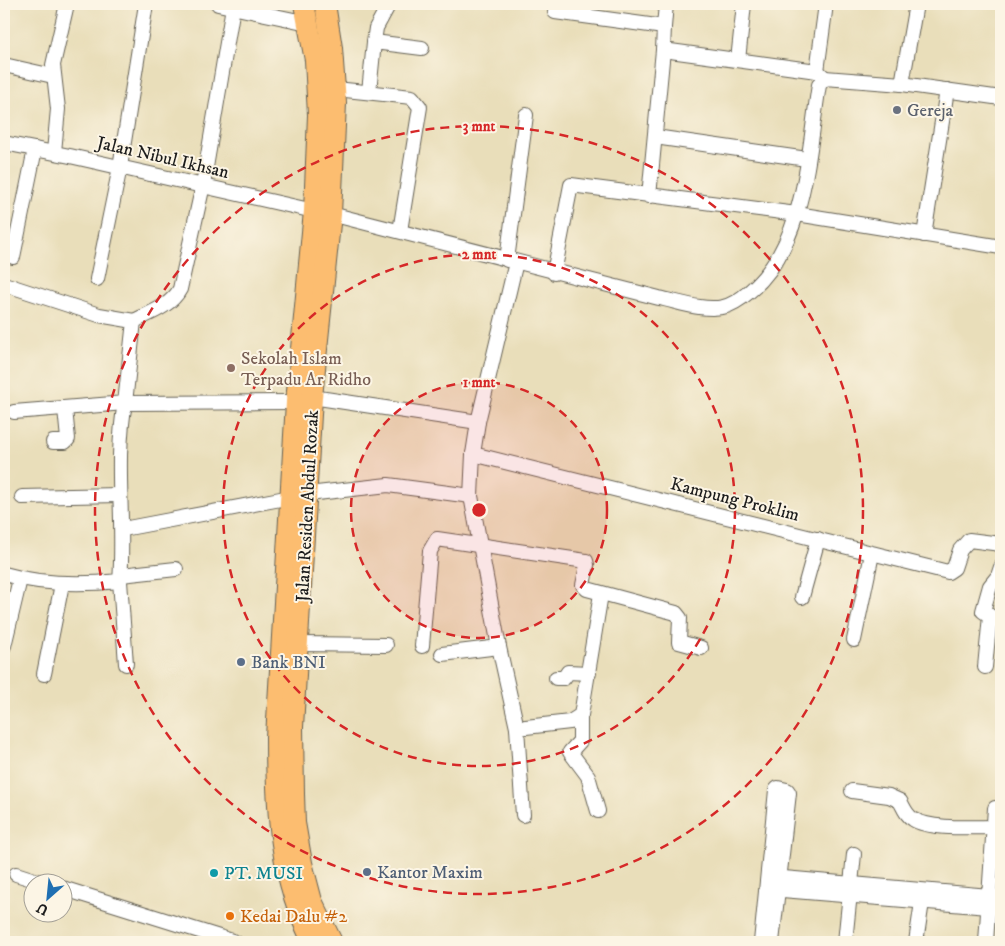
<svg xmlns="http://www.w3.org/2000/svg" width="1005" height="946" font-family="'IM FELL DW Pica',serif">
<rect width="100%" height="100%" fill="#fcf5e5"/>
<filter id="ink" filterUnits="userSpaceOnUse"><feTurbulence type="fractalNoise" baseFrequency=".02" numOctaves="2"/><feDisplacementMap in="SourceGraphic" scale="10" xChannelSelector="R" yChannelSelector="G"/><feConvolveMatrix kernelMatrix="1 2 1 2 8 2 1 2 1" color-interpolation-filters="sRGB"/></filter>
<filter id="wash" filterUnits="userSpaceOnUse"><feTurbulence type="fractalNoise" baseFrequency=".0096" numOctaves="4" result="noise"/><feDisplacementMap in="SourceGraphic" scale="20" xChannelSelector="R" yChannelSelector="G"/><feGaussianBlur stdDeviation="1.12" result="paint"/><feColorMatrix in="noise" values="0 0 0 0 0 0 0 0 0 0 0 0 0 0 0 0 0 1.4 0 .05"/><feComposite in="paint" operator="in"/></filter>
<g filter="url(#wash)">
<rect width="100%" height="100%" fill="#e9deba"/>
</g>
<g filter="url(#ink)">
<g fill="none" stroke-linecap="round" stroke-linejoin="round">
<g stroke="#646053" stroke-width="16">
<g id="minor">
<polyline points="218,4 308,23"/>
<polyline points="555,12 664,27 663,50"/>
<polyline points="664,27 666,4"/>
<polyline points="374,42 376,28 389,4"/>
<polyline points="738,60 744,4"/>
<polyline points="4,65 53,76"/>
<polyline points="817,71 826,4"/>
<polyline points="902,84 916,4"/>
<polyline points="336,89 412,97 420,107 400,231"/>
<polyline points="369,92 374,42 422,48"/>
<polyline points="655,137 807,159"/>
<polyline points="4,143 70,156 314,211"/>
<polyline points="54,152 58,109 53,65 67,4"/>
<polyline points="649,196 663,50 817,71 825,78"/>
<path d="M331 214 659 298C679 302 703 311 723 307 732 305 742 298 749 292 806 245 808 152 819 85L825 78 902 84 1001 98"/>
<polyline points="924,235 947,90"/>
<polyline points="13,257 35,149"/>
<polyline points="507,260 526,115"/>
<polyline points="554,273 571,185 797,214 1001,247"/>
<polyline points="97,279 120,167 146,4"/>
<polyline points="4,284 99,315 134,321 125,403 14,412"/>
<path d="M134 321C150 313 171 306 180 289L203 185 233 7"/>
<polyline points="312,397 478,422 516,262"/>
<polyline points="478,422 473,454 948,572 954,568 960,550 969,540 1001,544"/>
<polyline points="53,442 65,442 68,439 65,409"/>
<polyline points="473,454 471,496 499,647 517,728 523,815"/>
<polyline points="308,494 388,485 471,496"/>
<polyline points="22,497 120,495"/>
<polyline points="123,529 291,497"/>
<path d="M4 574C42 585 81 585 120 581 125 522 114 462 125 403L296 402"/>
<polyline points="121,575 176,569"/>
<polyline points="120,581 126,664"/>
<polyline points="802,597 818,539"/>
<polyline points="854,640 872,554"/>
<polyline points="299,644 386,645"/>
<polyline points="4,646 20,579"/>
<polyline points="422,646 430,551 437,539 586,561 587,565 583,585 587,589 676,613 680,618 679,642 701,648"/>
<polyline points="442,654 499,647"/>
<polyline points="985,667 990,616 983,611 990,586 998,576 1001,567"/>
<polyline points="44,674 62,584"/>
<polyline points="556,678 564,678 568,672 589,673"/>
<polyline points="580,717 580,741 570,752 588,776 598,811"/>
<polyline points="517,728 570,722 581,715 601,594"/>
<path d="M852 791 889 796 900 801C904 808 906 815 913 819 930 830 973 827 994 827"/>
<polyline points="16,874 47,884"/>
<polyline points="772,877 1001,897"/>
<polyline points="62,888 235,942"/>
<polyline points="770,889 1001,908"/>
<polyline points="761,942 776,790 778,788 787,790 789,793 772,942"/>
<polyline points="845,942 854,854"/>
<polyline points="916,942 922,902"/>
<polyline points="986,942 995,808"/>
</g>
</g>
<g stroke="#646053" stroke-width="22">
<g id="highway">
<path d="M304 4 315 60 318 115 314 211 296 402 276 737C276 806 279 880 313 942"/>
<polyline points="325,4 332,48 336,103 331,214 312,397 293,727 294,794 295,823 302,863 312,901 332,942"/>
</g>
</g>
<use href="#minor" stroke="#fff" stroke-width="14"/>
<use href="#highway" stroke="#fcbd6f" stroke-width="20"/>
</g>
</g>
<circle cx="479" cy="510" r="128" fill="#d62828" fill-opacity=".12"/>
<g fill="none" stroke="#d62828" stroke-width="2.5" stroke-dasharray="9 6">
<circle cx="479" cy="510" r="128"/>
<circle cx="479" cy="510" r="256"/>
<circle cx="479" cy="510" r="384"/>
</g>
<circle fill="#6b7280" stroke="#fcf5e5" stroke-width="2" cx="897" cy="110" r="5"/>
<circle fill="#8d6e63" stroke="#fcf5e5" stroke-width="2" cx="231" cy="368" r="5"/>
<g fill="#5c6f8a" stroke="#fcf5e5" stroke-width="2">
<circle cx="241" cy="662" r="5"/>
<circle cx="367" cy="872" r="5"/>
</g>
<circle fill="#0f9aa8" stroke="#fcf5e5" stroke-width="2" cx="214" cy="873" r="5"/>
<circle fill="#e8710a" stroke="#fcf5e5" stroke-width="2" cx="230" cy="916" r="5"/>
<g text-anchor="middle" stroke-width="4" stroke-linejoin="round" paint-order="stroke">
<g font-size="18" fill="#5b616d" stroke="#fcf5e5" text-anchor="start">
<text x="907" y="116">Gereja</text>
</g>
<g font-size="18" fill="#1c1c1c" stroke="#fcf5e5">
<text transform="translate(163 157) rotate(13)" y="6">Jalan Nibul Ikhsan</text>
<text transform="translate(735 499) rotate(14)" y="6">Kampung Proklim</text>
<text transform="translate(307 506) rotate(-87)" y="6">Jalan Residen Abdul Rozak</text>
</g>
<g font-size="18" fill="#785e54" stroke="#fcf5e5" text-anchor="start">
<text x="241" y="364">Sekolah Islam<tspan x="241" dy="21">Terpadu Ar Ridho</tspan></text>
</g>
<g font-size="18" fill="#4e5e75" stroke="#fcf5e5" text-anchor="start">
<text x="251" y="668">Bank BNI</text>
<text x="377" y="878">Kantor Maxim</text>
</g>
<g font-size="18" fill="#0d838f" stroke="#fcf5e5" text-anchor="start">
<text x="224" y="879">PT. MUSI</text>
</g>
<g font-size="18" fill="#c56008" stroke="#fcf5e5" text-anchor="start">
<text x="240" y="922">Kedai Dalu #2</text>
</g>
</g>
<circle cx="479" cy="510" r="8" fill="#d62828" stroke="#fcf5e5" stroke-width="2.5"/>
<g font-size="15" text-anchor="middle" font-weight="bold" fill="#d62828" stroke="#fcf5e5" stroke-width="4" stroke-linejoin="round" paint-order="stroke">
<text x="479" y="131">3 mnt</text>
<text x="479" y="259">2 mnt</text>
<text x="479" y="387">1 mnt</text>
</g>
<rect width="1005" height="946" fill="none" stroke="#fcf5e5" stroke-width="20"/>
<g transform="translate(48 898) rotate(207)"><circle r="24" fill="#fcf5e5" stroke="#a29e95"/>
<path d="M0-4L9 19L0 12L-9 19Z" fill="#1f6fb2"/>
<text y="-8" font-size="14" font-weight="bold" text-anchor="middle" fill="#1c1c1c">U</text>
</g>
</svg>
